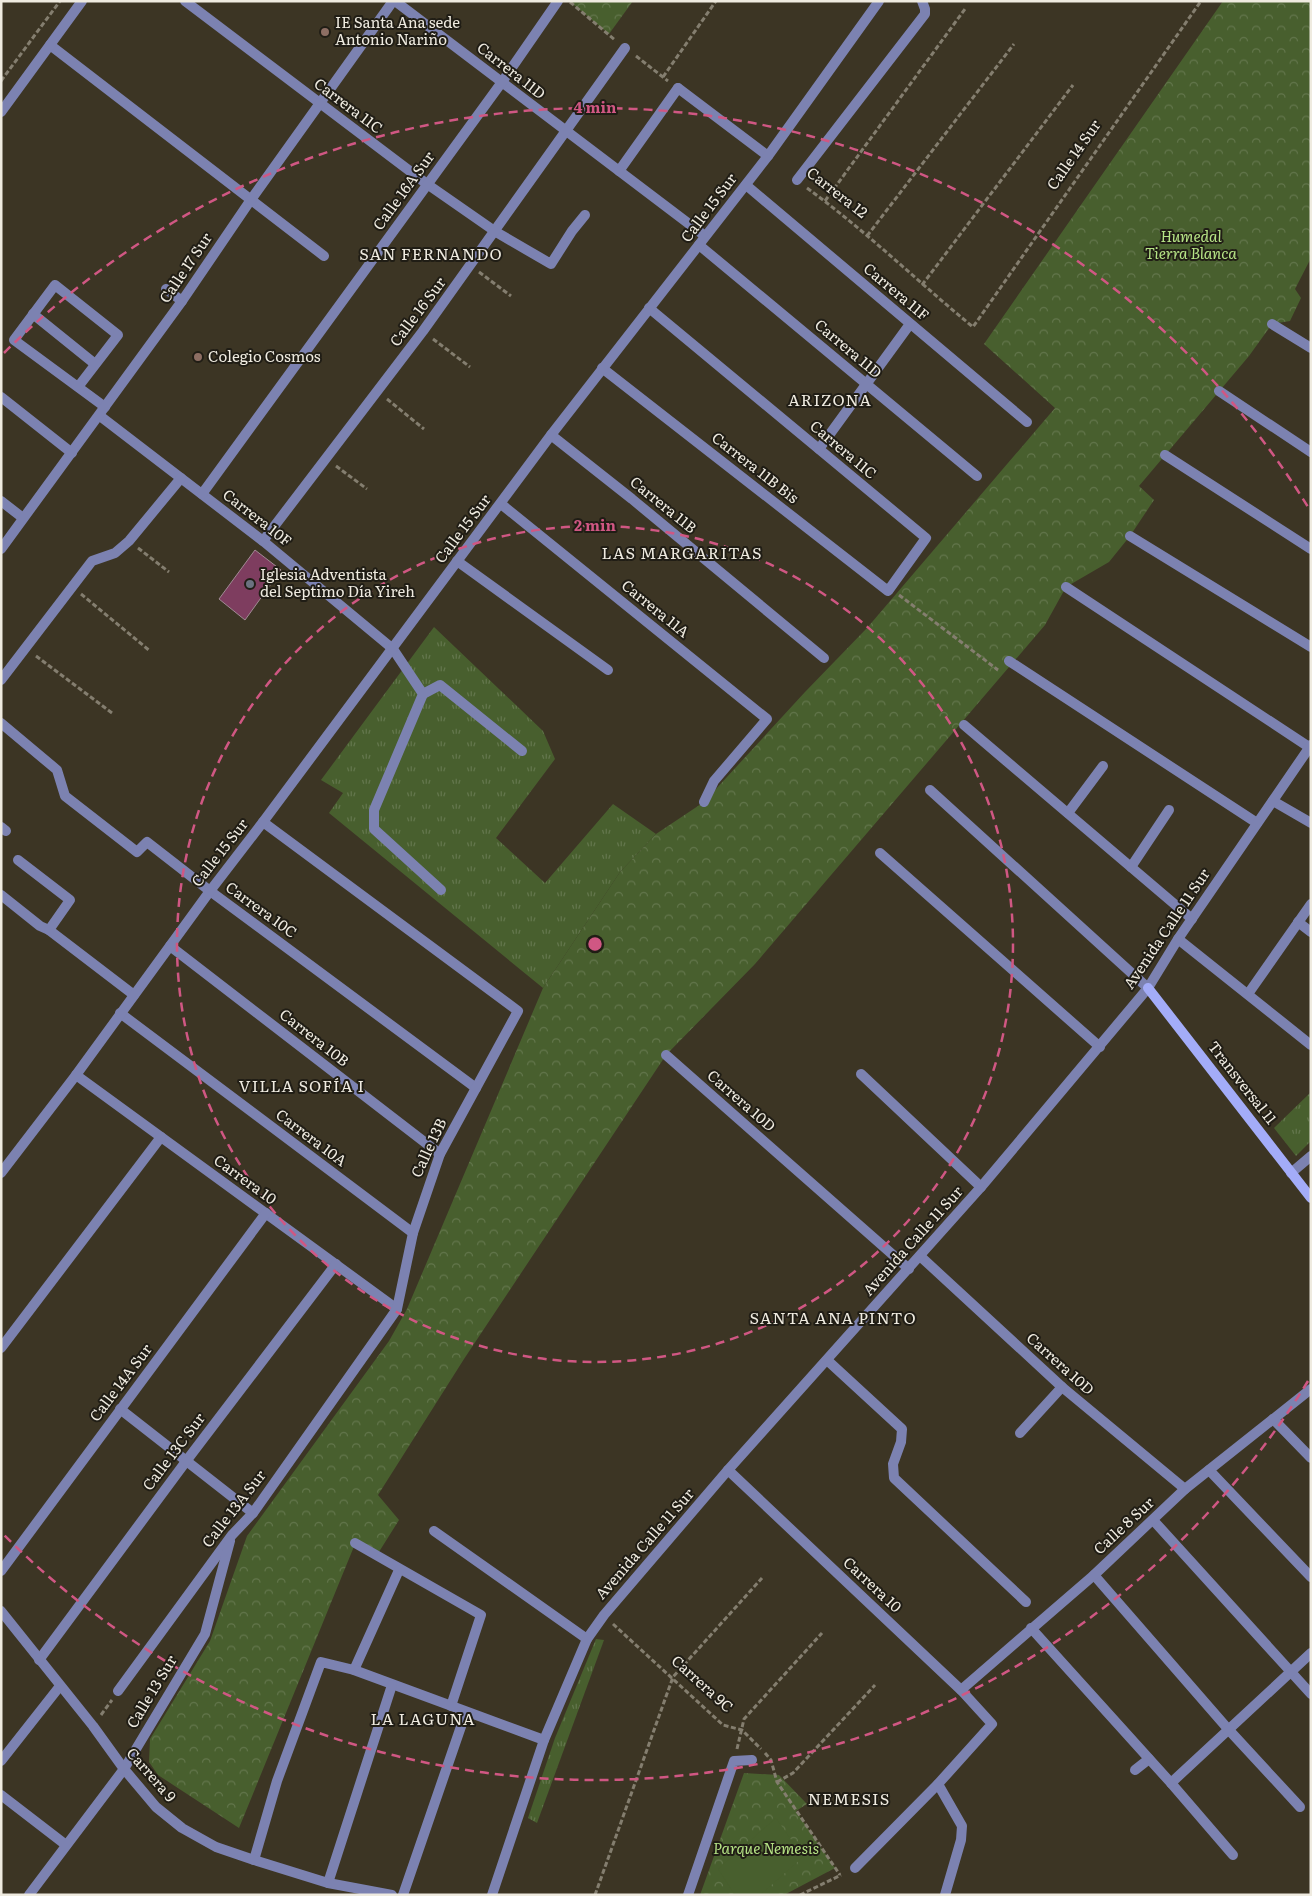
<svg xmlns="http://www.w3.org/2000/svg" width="1312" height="1896" font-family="Literata,serif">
<defs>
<pattern id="grass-tufts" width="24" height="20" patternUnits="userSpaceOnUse" patternTransform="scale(1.25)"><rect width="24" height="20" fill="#485f2e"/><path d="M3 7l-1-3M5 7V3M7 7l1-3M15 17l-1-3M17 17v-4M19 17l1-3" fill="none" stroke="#63764c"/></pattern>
<pattern id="park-crowns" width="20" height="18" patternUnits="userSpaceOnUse" patternTransform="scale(1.25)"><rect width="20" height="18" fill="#485f2e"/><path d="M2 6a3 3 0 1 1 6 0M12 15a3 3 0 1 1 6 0" fill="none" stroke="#63764c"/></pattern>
</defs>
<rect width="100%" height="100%" fill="#3c3524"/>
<g fill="url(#grass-tufts)">
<polygon points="434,627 543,731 555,759 496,838 545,883 613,804 656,834 620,872 543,988 329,813 343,793 321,780"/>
<polygon points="1311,1092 1311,1141 1296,1156 1274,1128"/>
<polygon points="596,1639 604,1640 537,1823 528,1818 555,1738"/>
</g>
<g fill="url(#park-crowns)">
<polygon points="569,1 633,1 609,34"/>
<polygon points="1223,1 1311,1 1311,258 1295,289 1301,298 1290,321 1272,324 1249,356 1139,486 1154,500 1130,536 1109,562 1066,587 1045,625 755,964 666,1055 464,1359 378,1495 399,1520 377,1555 355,1544 239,1828 158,1775 149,1762 150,1739 210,1641 247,1536 389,1341 407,1309 543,988 620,872 656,834 704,802 805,692 867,628 1055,408 984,344"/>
<polygon points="744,1773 779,1775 807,1804 796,1811 835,1868 784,1895 700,1895"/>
</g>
<polygon fill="#485f2e" points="776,1818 803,1857 760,1895 735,1895 718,1869"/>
<polygon fill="#7e3d5f" stroke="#a08a94" points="255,550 281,570 245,620 219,599"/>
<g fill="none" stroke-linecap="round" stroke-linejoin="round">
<g stroke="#847e6f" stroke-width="3" stroke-dasharray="5 2.5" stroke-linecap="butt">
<polyline points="570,2 615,40"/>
<polyline points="636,56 668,81"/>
<polyline points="663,77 716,1"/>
<polyline points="1,81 60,1"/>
<path d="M807 188C866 231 917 281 973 327L1201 1"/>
<polyline points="825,201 965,9"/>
<polyline points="867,236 1014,44"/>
<polyline points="479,272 511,296"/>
<polyline points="922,285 1073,85"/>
<polyline points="433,339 470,367"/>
<polyline points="387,399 424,429"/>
<polyline points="336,466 367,489"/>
<polyline points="138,548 169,572"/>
<polyline points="81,594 150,651"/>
<polyline points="899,595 998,670"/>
<polyline points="36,656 112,713"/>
<polyline points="613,1624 723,1725 742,1730 761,1749"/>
<polyline points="101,1715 112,1700"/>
<polyline points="737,1749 744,1719 822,1633"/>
<polyline points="765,1753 771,1760 777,1782 840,1875"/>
<polyline points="777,1782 793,1773 875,1685"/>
<polyline points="595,1895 673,1677 762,1578"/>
<polyline points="800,1895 841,1875"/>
</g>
<g stroke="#7c82b1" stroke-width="10">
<polyline points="619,171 678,88"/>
<polyline points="797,180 925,14 925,9 922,1"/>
<polyline points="166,289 182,301"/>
<polyline points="33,314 95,364"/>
<polyline points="78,387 118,335 55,285 14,340 105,407"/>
<polyline points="457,561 608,670"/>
<polyline points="393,649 423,694 374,810 374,829 441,890"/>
<polyline points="423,694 440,685 522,751"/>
<polyline points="1,895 40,926 49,930"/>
<polyline points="827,1360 902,1429 901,1442 893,1464 894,1478 1026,1602"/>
<polyline points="1020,1433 1062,1387"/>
<polyline points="434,1531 587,1639"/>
<polyline points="1135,1770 1149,1759"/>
<polyline points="938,1784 962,1826 961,1840 945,1895"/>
</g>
<g stroke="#7c82b1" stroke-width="10">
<polyline points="185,1 427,184 496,232 551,264 572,231 585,215"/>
<polyline points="395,1 705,236"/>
<polyline points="50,45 324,256"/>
<polyline points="678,88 768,156"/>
<polyline points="746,185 1027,422"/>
<polyline points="699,245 977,476"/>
<polyline points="1272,324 1311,348"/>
<polyline points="602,368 888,591 926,538 649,308"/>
<polyline points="1219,391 1311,452"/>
<polyline points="1,397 72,453"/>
<polyline points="100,416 263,541 393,649"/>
<polyline points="551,435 632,499 824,658"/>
<polyline points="819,449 910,324"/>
<polyline points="1165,455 1311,549"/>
<polyline points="202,494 502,82 558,1"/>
<polyline points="1,501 23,518"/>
<polyline points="501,504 767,719 714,781 704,802"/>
<polyline points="1130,536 1311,647"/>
<polyline points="263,541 423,331 625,48"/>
<polyline points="1,549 182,301 250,201 393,1"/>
<polyline points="1066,587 1309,747"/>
<polyline points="1009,661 1257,823"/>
<polyline points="1,680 92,561 115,553 129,541 181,478"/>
<polyline points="1,723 57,770 65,796 137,852 147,842 210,891 476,1088"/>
<polyline points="964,725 1192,919"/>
<polyline points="930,790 1148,988"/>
<polyline points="1273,801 1311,823"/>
<polyline points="1068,813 1103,766"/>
<polyline points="1,827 6,831"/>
<polyline points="880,853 1100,1047"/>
<polyline points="18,860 70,900 49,930 134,995"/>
<polyline points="1131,867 1169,810"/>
<polyline points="1298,922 1311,932"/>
<polyline points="1178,939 1311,1045"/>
<polyline points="170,946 440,1154"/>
<polyline points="1248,994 1311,904"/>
<polyline points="120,1013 413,1233"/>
<polyline points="666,1055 909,1269"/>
<polyline points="861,1074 981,1187"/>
<polyline points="76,1075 397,1309"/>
<polyline points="1291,1173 1311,1156"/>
<polyline points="920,1256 1062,1387 1185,1489"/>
<polyline points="1,1348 161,1137"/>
<polyline points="120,1409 253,1513"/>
<polyline points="1273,1419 1311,1458"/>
<polyline points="728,1470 961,1690 992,1724 938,1784 855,1868"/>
<polyline points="1209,1470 1311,1577"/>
<polyline points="1153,1520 1311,1694"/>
<polyline points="355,1543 481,1615 451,1706"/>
<polyline points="1,1571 266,1213"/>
<polyline points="1094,1575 1228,1729 1300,1807"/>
<polyline points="1031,1628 1171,1783 1233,1855"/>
<polyline points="39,1660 187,1460 336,1264"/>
<polyline points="354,1670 399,1570"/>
<polyline points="961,1690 1094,1575 1185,1489 1311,1389"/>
<polyline points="118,1691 232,1535 253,1513 397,1309 413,1233 440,1154 518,1011 263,822"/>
<polyline points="1,1761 60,1686"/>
<polyline points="1171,1783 1311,1653"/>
<polyline points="1,1795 66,1845"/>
<polyline points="254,1860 277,1781 321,1662 354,1670 544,1740"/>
<polyline points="328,1883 392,1685"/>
<polyline points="29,1895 124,1769 205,1634 230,1541"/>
<polyline points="403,1895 466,1712"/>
<polyline points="688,1895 734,1761 752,1760"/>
</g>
<g stroke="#7c82b1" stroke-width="10">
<polyline points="1,112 82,1"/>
<polyline points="1,1173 76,1075 210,891 263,822 551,435 768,156 879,1"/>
<polyline points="1,1611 93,1726 124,1769 156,1807 182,1828 216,1847 254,1860 328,1883 392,1895"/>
<polyline points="492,1895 544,1740 587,1639 604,1615 728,1470 981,1187 1148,988 1178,939 1311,745"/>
</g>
<polyline stroke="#a3acf8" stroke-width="10" points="1148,988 1311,1198"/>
</g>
<g fill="none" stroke="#d05783" stroke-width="2.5" stroke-dasharray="9 6">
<circle cx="595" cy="944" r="418"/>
<path d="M1308 1381A836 836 0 0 1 4 1535M4 353A836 836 0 0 1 1308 507"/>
</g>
<g fill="#8d6e63" stroke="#201d15" stroke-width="2">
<circle cx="325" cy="32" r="5"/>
<circle cx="198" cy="357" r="5"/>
</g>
<circle fill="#6b7280" stroke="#201d15" stroke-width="2" cx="250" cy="584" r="5"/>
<g text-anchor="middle" stroke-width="4" stroke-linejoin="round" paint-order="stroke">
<g font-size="15" fill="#efebe0" stroke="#201d15" text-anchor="start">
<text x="335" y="28">IE Santa Ana sede<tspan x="335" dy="17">Antonio Nariño</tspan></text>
<text x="208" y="362">Colegio Cosmos</text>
<text x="260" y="580">Iglesia Adventista<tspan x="260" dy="17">del Septimo Día Yireh</tspan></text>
</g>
<g font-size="15" fill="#efebe0" stroke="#201d15">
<text transform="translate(511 71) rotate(38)" y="5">Carrera 11D</text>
<text transform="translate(348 106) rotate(37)" y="5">Carrera 11C</text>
<text transform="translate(1074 155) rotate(-55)" y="5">Calle 14 Sur</text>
<text transform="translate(404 191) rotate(-54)" y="5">Calle 16A Sur</text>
<text transform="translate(837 193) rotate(38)" y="5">Carrera 12</text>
<text transform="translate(709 208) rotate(-53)" y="5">Calle 15 Sur</text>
<text transform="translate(186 268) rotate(-56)" y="5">Calle 17 Sur</text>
<text transform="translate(896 292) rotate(40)" y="5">Carrera 11F</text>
<text transform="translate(418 312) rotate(-53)" y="5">Calle 16 Sur</text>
<text transform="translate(848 349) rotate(40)" y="5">Carrera 11D</text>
<text transform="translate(843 450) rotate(40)" y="5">Carrera 11C</text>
<text transform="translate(755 468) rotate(38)" y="5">Carrera 11B Bis</text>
<text transform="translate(663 505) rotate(39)" y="5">Carrera 11B</text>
<text transform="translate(257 518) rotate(38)" y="5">Carrera 10F</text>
<text transform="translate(463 529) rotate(-53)" y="5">Calle 15 Sur</text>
<text transform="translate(655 609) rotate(39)" y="5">Carrera 11A</text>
<text transform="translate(220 853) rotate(-52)" y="5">Calle 15 Sur</text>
<text transform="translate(261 910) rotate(36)" y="5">Carrera 10C</text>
<text transform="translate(1167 929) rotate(-56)" y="5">Avenida Calle 11 Sur</text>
<text transform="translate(314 1038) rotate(38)" y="5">Carrera 10B</text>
<text transform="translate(1242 1083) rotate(52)" y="5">Transversal 11</text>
<text transform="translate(741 1101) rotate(41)" y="5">Carrera 10D</text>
<text transform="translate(311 1138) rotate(37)" y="5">Carrera 10A</text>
<text transform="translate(429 1148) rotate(-65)" y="5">Calle 13B</text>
<text transform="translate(245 1180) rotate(36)" y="5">Carrera 10</text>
<text transform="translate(913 1241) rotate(-48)" y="5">Avenida Calle 11 Sur</text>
<text transform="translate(1060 1364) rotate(42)" y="5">Carrera 10D</text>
<text transform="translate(121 1383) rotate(-53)" y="5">Calle 14A Sur</text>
<text transform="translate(174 1452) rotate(-53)" y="5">Calle 13C Sur</text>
<text transform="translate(234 1509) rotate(-52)" y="5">Calle 13A Sur</text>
<text transform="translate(1124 1526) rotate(-43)" y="5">Calle 8 Sur</text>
<text transform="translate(645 1544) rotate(-49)" y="5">Avenida Calle 11 Sur</text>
<text transform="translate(872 1585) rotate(43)" y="5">Carrera 10</text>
<text transform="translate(702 1684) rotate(42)" y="5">Carrera 9C</text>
<text transform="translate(152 1692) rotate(-59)" y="5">Calle 13 Sur</text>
<text transform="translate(151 1775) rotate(49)" y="5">Carrera 9</text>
</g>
<g font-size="15" font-style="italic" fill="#b6e486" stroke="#201d15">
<text x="1191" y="242">Humedal<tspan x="1191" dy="17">Tierra Blanca</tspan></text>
<text x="766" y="1854">Parque Nemesis</text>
</g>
<g font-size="16" letter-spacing="1" fill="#efebe0" stroke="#201d15">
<text x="431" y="260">SAN FERNANDO</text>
<text x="830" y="406">ARIZONA</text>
<text x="682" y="559">LAS MARGARITAS</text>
<text x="302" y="1092">VILLA SOFÍA I</text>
<text x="833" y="1324">SANTA ANA PINTO</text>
<text x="423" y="1725">LA LAGUNA</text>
<text x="849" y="1805">NEMESIS</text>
</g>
</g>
<circle cx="595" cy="944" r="8" fill="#d05783" stroke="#201d15" stroke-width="2.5"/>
<g font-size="15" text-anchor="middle" font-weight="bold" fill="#d05783" stroke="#201d15" stroke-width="4" stroke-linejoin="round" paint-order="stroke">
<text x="595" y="113">4 min</text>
<text x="595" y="531">2 min</text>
</g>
<rect width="1312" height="1896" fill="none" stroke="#efebe0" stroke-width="5"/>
</svg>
